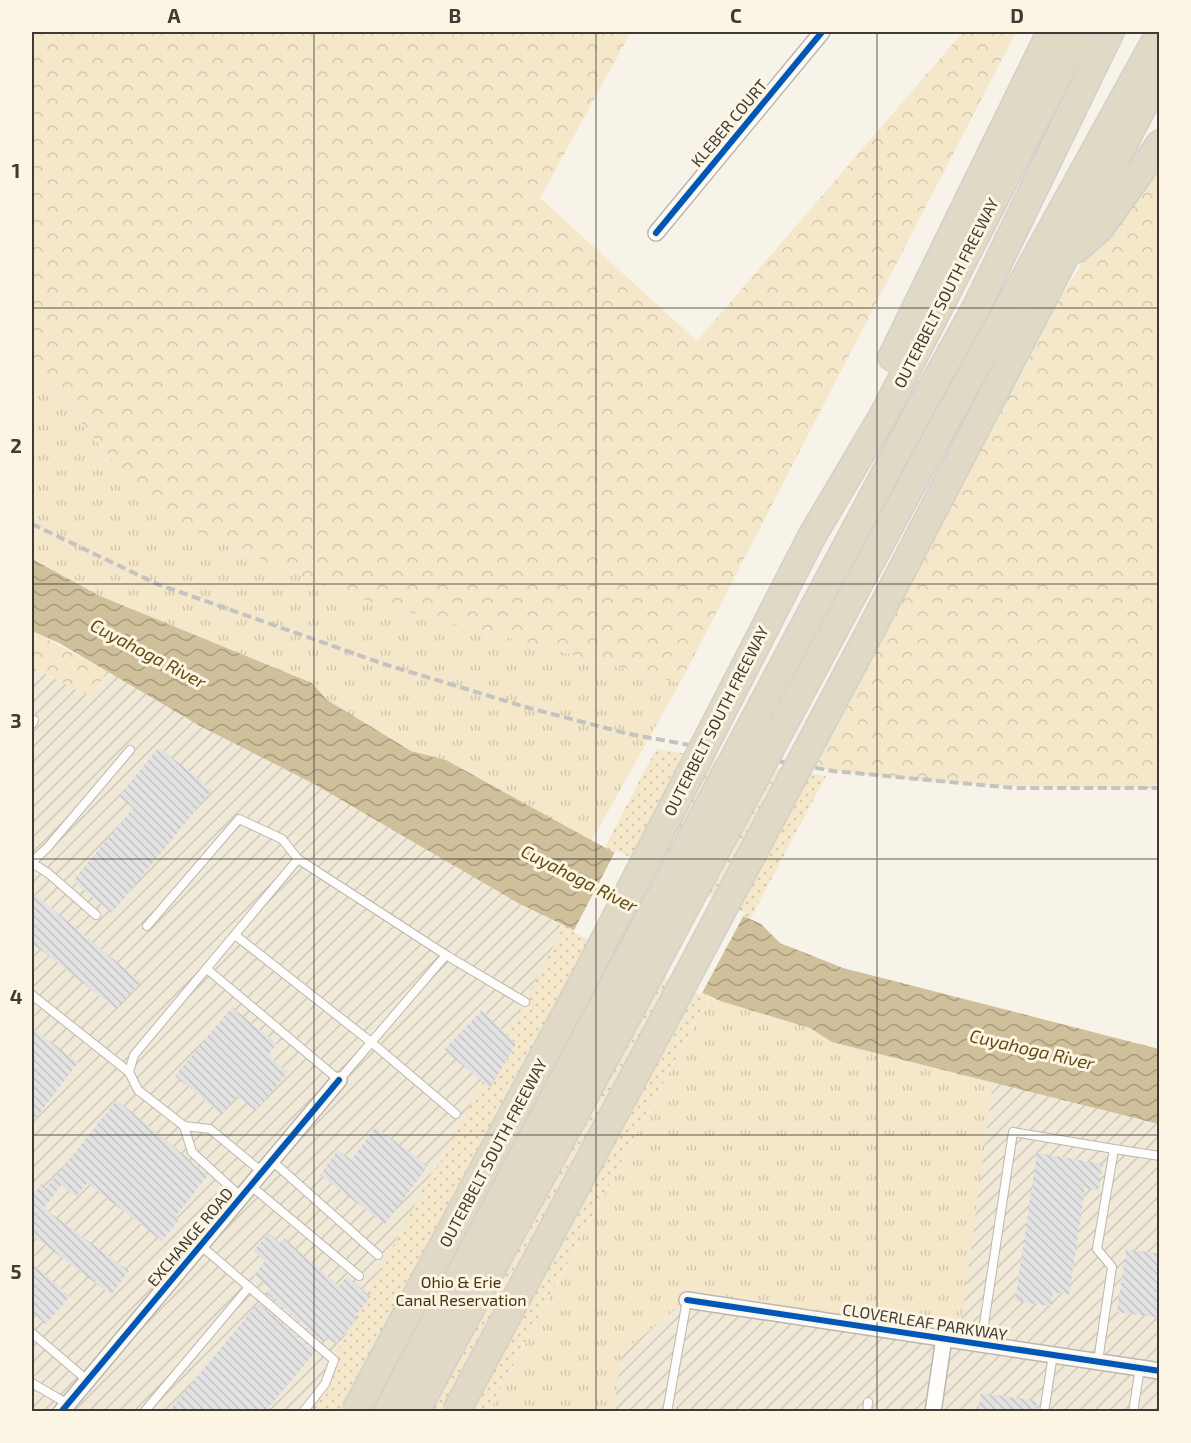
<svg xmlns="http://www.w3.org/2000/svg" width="1191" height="1443" font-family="'Exo 2',sans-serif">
<defs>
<pattern id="industrial-furrows" width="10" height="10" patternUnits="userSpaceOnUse" patternTransform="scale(1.5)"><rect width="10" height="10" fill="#f1e9d8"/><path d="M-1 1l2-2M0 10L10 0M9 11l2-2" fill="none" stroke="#d0c9ba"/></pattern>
<pattern id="grass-tufts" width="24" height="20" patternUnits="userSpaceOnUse" patternTransform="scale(1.5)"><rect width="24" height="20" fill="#f5e7c9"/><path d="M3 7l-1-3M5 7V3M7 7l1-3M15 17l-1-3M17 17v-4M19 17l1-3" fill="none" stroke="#d3c7ad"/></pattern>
<pattern id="forest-crowns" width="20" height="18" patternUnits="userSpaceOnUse" patternTransform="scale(1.5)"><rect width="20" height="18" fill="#f5e7c9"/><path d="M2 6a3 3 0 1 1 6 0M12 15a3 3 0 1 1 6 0" fill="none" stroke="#d3c7ad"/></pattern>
<pattern id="park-dots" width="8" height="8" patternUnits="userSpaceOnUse" patternTransform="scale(1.5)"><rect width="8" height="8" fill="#f5e7c9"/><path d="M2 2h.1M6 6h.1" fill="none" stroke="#d3c7ad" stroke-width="1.8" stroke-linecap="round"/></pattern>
<pattern id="water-waves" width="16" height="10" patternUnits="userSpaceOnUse" patternTransform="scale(1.5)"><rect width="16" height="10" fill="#cfbf9a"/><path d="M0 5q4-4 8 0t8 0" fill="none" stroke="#a99c7e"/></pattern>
<pattern id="building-back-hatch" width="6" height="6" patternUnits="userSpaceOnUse" patternTransform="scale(1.5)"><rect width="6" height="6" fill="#e2e2e3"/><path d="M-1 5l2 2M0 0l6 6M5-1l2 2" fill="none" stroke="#c3c3c3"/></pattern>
</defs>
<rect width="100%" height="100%" fill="#f7f3e9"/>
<g fill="url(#industrial-furrows)">
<polygon points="32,667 90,697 107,671 200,726 314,784 601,948 352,1411 32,1411"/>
<polygon points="709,998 875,1051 1159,1124 1159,1411 489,1412"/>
</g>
<g fill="url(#grass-tufts)">
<polygon points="32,365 163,519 352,597 680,683 592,840 446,760 411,751 327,700 312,683 100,596 32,559"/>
<polygon points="709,998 810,1028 832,1042 993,1081 959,1340 687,1300 622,1353 613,1411 489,1412"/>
</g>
<g fill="url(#forest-crowns)">
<polygon points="32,32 631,32 540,198 697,341 963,32 1016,32 680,683 352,597 163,519 32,365"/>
<path d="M1159 144V788C1038 788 915 786 795 764L1014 369Z"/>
<polygon points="32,631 107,671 91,697 32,667"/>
</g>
<polygon fill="url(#park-dots)" points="656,749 826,776 489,1411 305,1412 434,1168 437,1169"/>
<polygon fill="url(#water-waves)" points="32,559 100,596 312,683 327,700 411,751 446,760 664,880 761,924 780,943 843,968 1159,1049 1159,1124 832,1042 810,1028 720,1001 518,903 314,784 200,726 59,643 32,631"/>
<polygon fill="#f7f3e9" points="616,850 666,877 745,913 701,995 573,932"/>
<g fill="url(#building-back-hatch)">
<polygon points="159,747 212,790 112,913 73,881 133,808 119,796"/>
<polygon points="32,892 141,982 116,1009 32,943"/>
<polygon points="232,1007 277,1044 268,1055 288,1072 256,1111 237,1096 222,1115 175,1076"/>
<polygon points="482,1010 516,1044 490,1088 444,1050"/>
<polygon points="32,1027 78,1063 32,1123"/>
<polygon points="117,1100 208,1175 175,1217 179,1220 162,1241 87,1183 76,1197 61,1185 44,1208 129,1271 111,1295 32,1235 32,1196 41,1184 46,1188"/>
<polygon points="376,1127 428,1166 385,1224 320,1175 338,1150 351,1160"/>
<polygon points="1037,1153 1103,1164 1098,1191 1085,1188 1069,1295 1053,1292 1051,1306 1015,1301"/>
<polygon points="269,1233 280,1243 284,1238 339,1286 347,1276 371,1297 354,1317 357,1319 336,1344 327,1337 323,1342 266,1293 270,1288 254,1275 265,1261 253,1251"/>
<polygon points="1126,1249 1160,1254 1160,1318 1117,1312"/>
<polygon points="32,1263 70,1296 46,1324 32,1312"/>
<polygon points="258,1303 315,1352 265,1412 168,1412"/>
<polygon points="981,1393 1037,1401 1036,1412 978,1412"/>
</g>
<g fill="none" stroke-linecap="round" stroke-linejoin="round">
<g stroke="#bab7af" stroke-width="10">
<g id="service">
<polyline points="32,724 34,720"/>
<polyline points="32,862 47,848 130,750"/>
<polyline points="32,863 48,873 96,915"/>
<polyline points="147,926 239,819 282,839 298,859"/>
<polyline points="235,935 371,1042 456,1114"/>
<polyline points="207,969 339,1080 446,955 525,1002"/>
<polyline points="32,995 129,1072"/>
<polyline points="184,1126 138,1090 129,1072 134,1055 298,859 446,955"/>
<polyline points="271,1160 378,1255"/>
<polyline points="250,1185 359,1276"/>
<polyline points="241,1197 192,1152 184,1126 210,1129 262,1172"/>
<polyline points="249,1287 334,1360 325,1384 303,1412"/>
<polyline points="32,1333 87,1380"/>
<polyline points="981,1344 1013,1132 1114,1149"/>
<polyline points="1098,1361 1112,1267 1097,1249 1114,1149 1160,1156"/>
<polyline points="32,1383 68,1404"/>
<polyline points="144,1412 249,1287 200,1245"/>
<polyline points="667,1412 687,1300"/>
<polyline points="867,1412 868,1402"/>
<polyline points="1044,1412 1053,1355"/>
<polyline points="1133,1412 1140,1368"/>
</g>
</g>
<g stroke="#bab7af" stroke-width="18">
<g id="minor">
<polyline points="656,233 822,32"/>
<polyline points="687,1300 1160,1371"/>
<polyline points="61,1412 339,1080"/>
<polyline points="933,1412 944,1338"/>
</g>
</g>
<g stroke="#d1d0cb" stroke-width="30">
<g id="motorway">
<polyline points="1076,249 1100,228 1160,144"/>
<polyline points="892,357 1051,32"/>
<polyline points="910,427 976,308 1110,32"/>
<polyline points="935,441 1160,33"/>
<polyline points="812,536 883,416 1080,32"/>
<polyline points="874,624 1160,73"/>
</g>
</g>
<use href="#service" stroke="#fefdfc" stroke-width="8"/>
<use href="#minor" stroke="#fefdfc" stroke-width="15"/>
<use href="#motorway" stroke="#dfd9c5" stroke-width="27"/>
<polyline stroke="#c4c3c1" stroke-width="4" stroke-dasharray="9 4.5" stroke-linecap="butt" points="32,524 157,584 387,665 529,708 629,734 833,771 1014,788 1160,788"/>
<g stroke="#d1d0cb" stroke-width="30" stroke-linecap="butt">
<g id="motorway-bridge">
<polyline points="355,1412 584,980 812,536"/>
<polyline points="387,1412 910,427"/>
<polyline points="415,1412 935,441"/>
<polyline points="456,1412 874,624"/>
</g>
</g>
<use href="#motorway-bridge" stroke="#dfd9c5" stroke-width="27"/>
<g stroke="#fdf5e3" stroke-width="10">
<g id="cycleway">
<polyline points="656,233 822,32"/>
<polyline points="687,1300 1160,1371"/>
<polyline points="61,1412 339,1080"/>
</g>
</g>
<use href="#cycleway" stroke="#0057b8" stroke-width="6"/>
</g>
<path fill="none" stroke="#3e3b34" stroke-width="1.5" stroke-opacity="0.55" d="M314 32V1412M596 32V1412M877 32V1412M32 308H1160M32 584H1160M32 859H1160M32 1135H1160"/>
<g text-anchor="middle" stroke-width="6" stroke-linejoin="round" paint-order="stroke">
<g font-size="16" fill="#3e3b34" stroke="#fdf5e3">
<text transform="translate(729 123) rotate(-50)" y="6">KLEBER COURT</text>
<text transform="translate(946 293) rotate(-63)" y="6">OUTERBELT SOUTH FREEWAY</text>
<text transform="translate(716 721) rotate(-63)" y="6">OUTERBELT SOUTH FREEWAY</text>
<text transform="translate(493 1153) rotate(-62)" y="6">OUTERBELT SOUTH FREEWAY</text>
<text transform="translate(190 1237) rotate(-50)" y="6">EXCHANGE ROAD</text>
<text transform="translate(925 1322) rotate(9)" y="6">CLOVERLEAF PARKWAY</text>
</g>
<g font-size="16" fill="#45350d" stroke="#fdf5e3">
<text x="461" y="1288">Ohio &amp; Erie<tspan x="461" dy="18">Canal Reservation</tspan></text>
</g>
<g font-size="18" font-style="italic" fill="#614a0e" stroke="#fdf5e3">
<text transform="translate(148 654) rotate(28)" y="6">Cuyahoga River</text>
<text transform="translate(579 879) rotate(27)" y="6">Cuyahoga River</text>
<text transform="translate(1032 1050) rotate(13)" y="6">Cuyahoga River</text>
</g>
</g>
<rect width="1191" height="1443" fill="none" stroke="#fdf5e3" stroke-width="66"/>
<rect x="33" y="33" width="1125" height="1377" fill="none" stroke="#3e3b34" stroke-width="2"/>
<g font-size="20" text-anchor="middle" font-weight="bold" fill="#3e3b34">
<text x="174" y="23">A</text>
<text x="455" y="23">B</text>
<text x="736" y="23">C</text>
<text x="1017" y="23">D</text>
<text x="16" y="178">1</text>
<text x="16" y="453">2</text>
<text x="16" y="728">3</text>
<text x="16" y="1004">4</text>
<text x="16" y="1279">5</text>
</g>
</svg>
